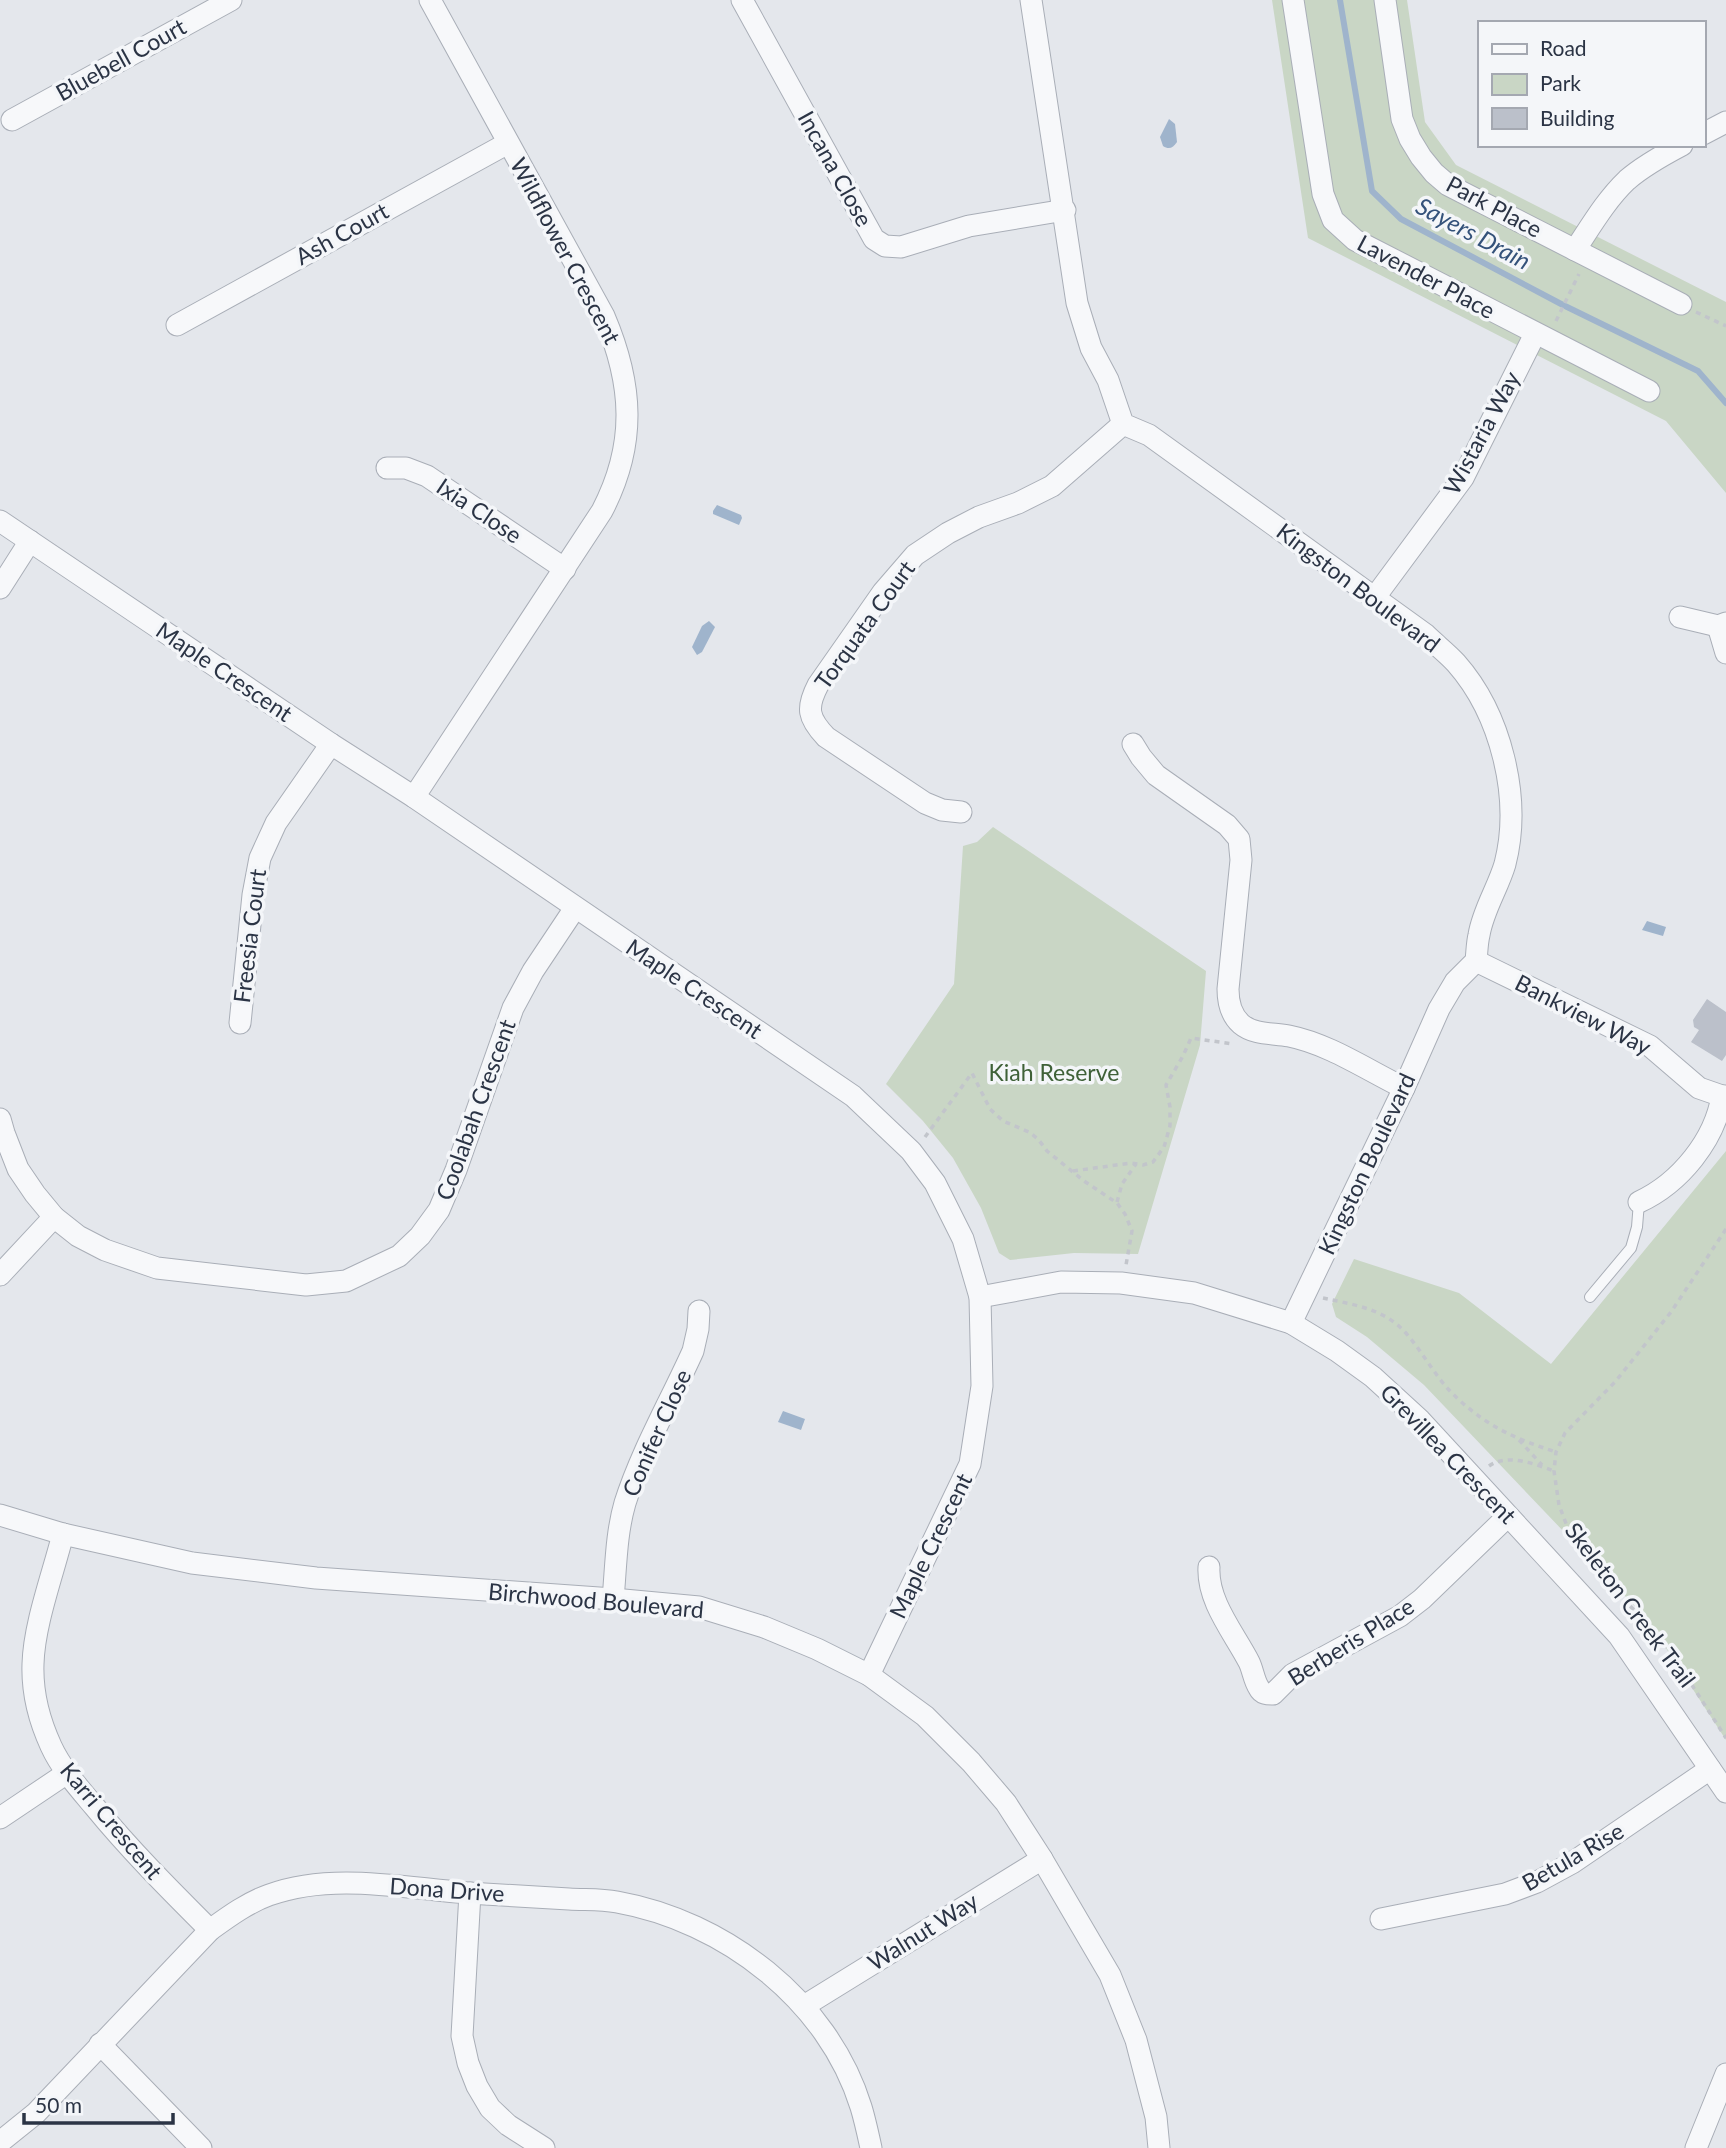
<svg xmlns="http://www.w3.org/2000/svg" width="1726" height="2148" font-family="Lato,sans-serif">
<rect width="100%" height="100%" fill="#e4e7ec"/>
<g fill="#c9d6c5">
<polygon points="1272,0 1407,0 1425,122 1456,165 1726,302 1726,493 1666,421 1308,238"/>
<polygon points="993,827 1206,971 1200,1045 1138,1254 1074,1253 1010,1260 999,1253 981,1208 953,1158 923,1121 886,1084 954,984 963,846 977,842"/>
<polygon points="1726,1151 1726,1740 1647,1619 1424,1385 1367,1337 1336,1317 1332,1304 1354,1259 1459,1293 1551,1364"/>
</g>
<g fill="#9fb4cc">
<path d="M1169 119 1175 124 1177 142C1173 148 1169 150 1163 146L1160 137Z"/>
<polygon points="717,505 741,515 742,518 739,525 713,514 713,511"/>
<polygon points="709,621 715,627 702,652 697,655 692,647 702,626"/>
<polygon points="1647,921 1666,927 1663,936 1642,930"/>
<polygon points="783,1411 805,1419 801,1430 778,1422"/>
</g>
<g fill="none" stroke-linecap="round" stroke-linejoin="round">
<polyline stroke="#9fb4cc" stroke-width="6" points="1340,0 1372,191 1401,219 1563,305 1698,371 1726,403"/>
</g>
<polygon fill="#bbc0ca" points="1707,999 1726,1012 1726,1055 1722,1061 1691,1042 1699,1030 1694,1027 1693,1020"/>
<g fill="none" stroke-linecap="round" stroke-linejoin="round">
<g stroke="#a9aeb7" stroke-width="12">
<polyline id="service" points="1590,1297 1631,1248 1637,1227 1639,1202"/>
</g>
<g stroke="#a9aeb7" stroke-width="23">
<g id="minor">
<polyline points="742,0 874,239 885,246 901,247 969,226 1065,210"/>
<path d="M1031 0 1077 303 1091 348 1108 380 1123 424 1149 435 1425 634C1435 644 1447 653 1456 663 1501 714 1522 798 1505 864 1498 888 1483 910 1479 935 1477 943 1477 952 1476 961L1455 982 1439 1009 1404 1088 1291 1323"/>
<polyline points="1293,0 1323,194 1333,220 1355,240 1649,391"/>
<polyline points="1385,0 1402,119 1410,139 1421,157 1434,173 1448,185 1681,304"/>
<polyline points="12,120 231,0"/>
<polyline points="1703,134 1726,122"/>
<path d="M1575 250C1591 226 1606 200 1627 180 1643 166 1663 155 1682 145"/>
<polyline points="177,325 508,143"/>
<polyline points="387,468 406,468 427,476 565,569"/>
<polyline points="0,521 331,744 414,797 853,1096 911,1151 935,1183 963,1239 980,1297 982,1386 970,1464 869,1675"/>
<polyline points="0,588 30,541"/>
<polyline points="1375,597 1463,478 1535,334"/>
<polyline points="1680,617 1718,626 1726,623"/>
<polyline points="1718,626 1726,653"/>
<path d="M1133 744 1141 757 1156 775 1227 825 1239 839 1241 860 1228 989C1228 1003 1231 1015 1241 1024 1254 1035 1273 1033 1289 1036 1329 1044 1367 1070 1404 1088"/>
<path d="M414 797 602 511C637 444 633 384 604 316L430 0"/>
<path d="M961 812 942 810 925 803 826 737C808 718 806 708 818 685L883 592 915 555 948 533 979 517 1018 503 1052 486 1123 424"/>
<polyline points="1476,961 1650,1046 1699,1088 1722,1096"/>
<polyline points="240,1023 253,895 260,858 276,823 331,744"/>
<polyline points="0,1119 4,1133 18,1169 35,1194 54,1217 78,1236 105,1250 157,1268 306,1285 346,1281 399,1256 420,1236 439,1210 456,1170 513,1008 533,971 575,908"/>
<path d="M1639 1202C1680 1183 1715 1140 1722 1096H1726"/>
<polyline points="0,1275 54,1217"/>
<polyline points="980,1297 1061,1282 1121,1283 1194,1293 1291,1323 1337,1351 1373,1377 1420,1420 1619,1636 1726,1792"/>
<polyline points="0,1515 63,1534 192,1563 316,1578 613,1599 699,1607 764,1627 817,1649 869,1675 925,1716 971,1762 1006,1803 1042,1859 1110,1975 1136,2040 1156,2117 1159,2148"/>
<path d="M63 1534C53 1574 34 1624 33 1664 32 1692 39 1720 51 1746 61 1768 78 1787 94 1806 130 1850 170 1890 210 1930"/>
<path d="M1209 1567C1207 1601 1234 1633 1249 1662 1253 1670 1254 1681 1259 1688 1262 1694 1267 1694 1273 1694L1293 1674 1400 1616 1422 1599 1508 1516"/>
<path d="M613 1599C616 1567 616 1534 625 1503 641 1452 671 1400 693 1351L698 1329 699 1311"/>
<polyline points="0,1818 67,1773"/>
<polyline points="470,1893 462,2036 468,2063 477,2086 490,2108 508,2125 544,2148"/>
<polyline points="1381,1919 1505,1894 1537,1882 1572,1863 1710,1769"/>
<polyline points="804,2006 1042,1859"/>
<polyline points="100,2044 201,2148"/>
<path d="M0 2142 36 2113 210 1930C228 1917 247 1903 269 1895 332 1872 403 1888 468 1893 502 1895 536 1897 569 1899 585 1900 601 1899 617 1902 724 1921 828 2000 861 2107 865 2120 868 2134 871 2148"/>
<polyline points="1696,2148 1726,2074"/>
</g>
</g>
<g stroke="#c2c5cb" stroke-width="3.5" stroke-dasharray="5 5" stroke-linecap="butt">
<polyline points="1696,312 1726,326"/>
<polyline points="1556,321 1579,274"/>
<polyline points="925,1137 972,1073 990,1109 1003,1121 1029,1132 1038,1139 1047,1151 1084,1181 1117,1203 1125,1214 1132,1231 1126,1265"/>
<polyline points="1073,1171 1131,1163 1143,1165 1153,1162 1164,1147 1170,1126 1170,1107 1166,1085 1183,1056 1191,1038 1233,1044"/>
<polyline points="1117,1202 1122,1184 1136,1164"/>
<polyline points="1726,1229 1671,1312 1615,1382 1565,1433 1556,1452 1554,1471 1559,1505 1567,1526 1610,1585 1656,1633 1674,1657 1726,1738"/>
<path d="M1323 1298C1350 1304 1382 1308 1403 1330 1423 1351 1435 1378 1457 1398 1488 1427 1516 1439 1556 1452"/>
<polyline points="1519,1440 1542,1465"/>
<path d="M1489 1466C1507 1453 1535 1464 1554 1471"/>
</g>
<use href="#service" stroke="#f7f8fa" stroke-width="10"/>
<use href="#minor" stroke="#f7f8fa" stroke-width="21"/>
</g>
<g text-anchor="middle" stroke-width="7" stroke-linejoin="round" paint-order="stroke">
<g font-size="23" fill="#2b3445" stroke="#f4f6f9">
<text transform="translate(121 60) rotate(-29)" y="8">Bluebell Court</text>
<text transform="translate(835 169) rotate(61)" y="8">Incana Close</text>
<text transform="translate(1494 207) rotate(28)" y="8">Park Place</text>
<text transform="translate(342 234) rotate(-29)" y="8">Ash Court</text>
<text transform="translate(565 251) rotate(62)" y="8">Wildflower Crescent</text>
<text transform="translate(1426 277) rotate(28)" y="8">Lavender Place</text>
<text transform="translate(1482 433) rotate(-62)" y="8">Wistaria Way</text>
<text transform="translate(479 511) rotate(34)" y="8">Ixia Close</text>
<text transform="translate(1358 588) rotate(37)" y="8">Kingston Boulevard</text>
<text transform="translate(865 625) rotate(-54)" y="8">Torquata Court</text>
<text transform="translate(224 672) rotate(34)" y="8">Maple Crescent</text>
<text transform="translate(250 936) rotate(-83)" y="8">Freesia Court</text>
<text transform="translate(694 989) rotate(34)" y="8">Maple Crescent</text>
<text transform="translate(1583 1015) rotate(27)" y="8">Bankview Way</text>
<text transform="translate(476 1110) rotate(-70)" y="8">Coolabah Crescent</text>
<text transform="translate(1367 1164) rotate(-65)" y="8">Kingston Boulevard</text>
<text transform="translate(657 1433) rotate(-66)" y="8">Conifer Close</text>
<text transform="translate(1448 1454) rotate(46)" y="8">Grevillea Crescent</text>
<text transform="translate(931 1546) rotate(-64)" y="8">Maple Crescent</text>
<text transform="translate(596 1601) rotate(5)" y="8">Birchwood Boulevard</text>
<text transform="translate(1630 1605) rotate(53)" y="8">Skeleton Creek Trail</text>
<text transform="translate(1351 1642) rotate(-32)" y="8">Berberis Place</text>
<text transform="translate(111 1821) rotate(50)" y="8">Karri Crescent</text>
<text transform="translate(1573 1857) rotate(-30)" y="8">Betula Rise</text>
<text transform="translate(447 1890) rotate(4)" y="8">Dona Drive</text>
<text transform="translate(923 1932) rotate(-32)" y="8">Walnut Way</text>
</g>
<g font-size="23" fill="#3f6138" stroke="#f4f6f9">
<text x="1054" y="1081">Kiah Reserve</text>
</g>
<g font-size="24" font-style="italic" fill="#34527a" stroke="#f4f6f9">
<text transform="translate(1473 234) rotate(28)" y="8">Sayers Drain</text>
</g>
</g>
<rect x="1478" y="21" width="228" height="126" fill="#f4f6f9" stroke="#a4a8b1" stroke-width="2"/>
<rect x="1492" y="44" width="35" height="10" fill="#f7f8fa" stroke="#a4a8b1" stroke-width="2"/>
<text x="1540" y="56" font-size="21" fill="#2b3445">Road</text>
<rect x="1492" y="74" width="35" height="21" fill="#c9d6c5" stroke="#a4a8b1" stroke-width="2"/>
<text x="1540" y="91" font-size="21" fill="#2b3445">Park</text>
<rect x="1492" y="108" width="35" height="21" fill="#bbc0ca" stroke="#a4a8b1" stroke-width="2"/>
<text x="1540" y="126" font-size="21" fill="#2b3445">Building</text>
<path d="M24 2113v10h149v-10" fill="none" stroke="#2b3445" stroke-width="3.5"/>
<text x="35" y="2113" font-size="21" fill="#2b3445" stroke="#f4f6f9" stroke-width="5" paint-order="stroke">50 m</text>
</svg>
